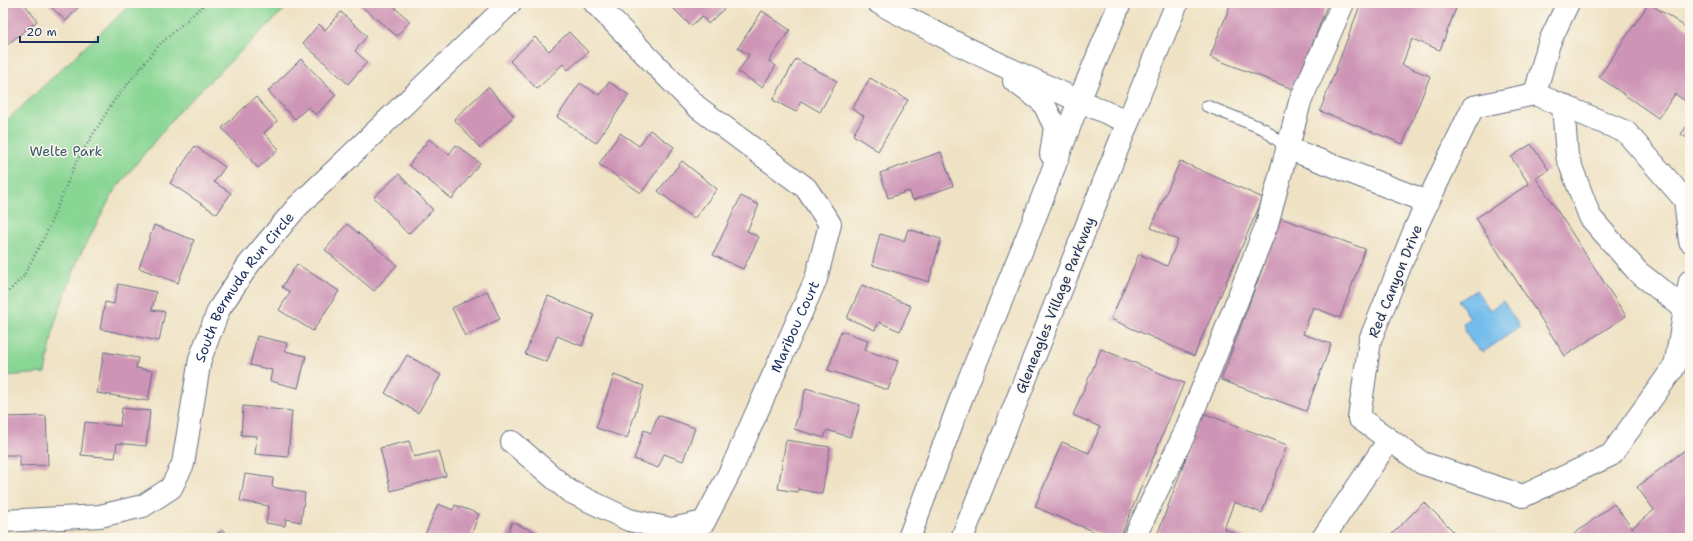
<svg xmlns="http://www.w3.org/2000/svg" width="1693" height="541" font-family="'Shantell Sans',sans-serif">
<rect width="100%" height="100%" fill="#fbf7ec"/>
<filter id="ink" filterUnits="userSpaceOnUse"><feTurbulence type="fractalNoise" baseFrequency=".025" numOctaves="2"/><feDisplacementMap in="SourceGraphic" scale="8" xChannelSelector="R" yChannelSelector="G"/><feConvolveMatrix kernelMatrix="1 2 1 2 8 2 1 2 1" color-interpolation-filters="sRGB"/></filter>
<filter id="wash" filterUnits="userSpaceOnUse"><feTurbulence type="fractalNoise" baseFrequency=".012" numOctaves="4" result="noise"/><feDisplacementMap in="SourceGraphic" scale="16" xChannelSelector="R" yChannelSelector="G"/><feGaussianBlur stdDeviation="0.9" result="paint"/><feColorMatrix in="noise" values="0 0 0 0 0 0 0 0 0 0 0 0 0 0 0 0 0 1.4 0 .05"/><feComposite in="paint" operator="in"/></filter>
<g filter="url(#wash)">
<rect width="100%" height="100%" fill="#efe2c4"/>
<polygon fill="#89d694" stroke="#528279" points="132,3 291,3 180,110 114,191 78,259 55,322 45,373 3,376 3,124"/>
<path fill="#73bdec" stroke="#4776a5" d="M1476 290 1490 310 1503 301 1520 327 1483 352C1471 345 1467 336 1463 323L1470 318 1459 301Z"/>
<g id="blocks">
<g fill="#ce94b5">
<polygon points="3,3 24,3 37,21 3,48"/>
<polygon points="47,3 82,3 66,21"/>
<polygon points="357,3 399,3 395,8 410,21 397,36"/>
<polygon points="676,3 730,3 708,24 702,16 691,26 672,7"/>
<polygon points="1231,3 1328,3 1295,90 1210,57"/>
<polygon points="1361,3 1458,3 1440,50 1412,39 1402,65 1430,76 1403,144 1320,111"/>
<polygon points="1649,3 1690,30 1690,104 1675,94 1658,118 1599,77"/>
<polygon points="762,11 790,30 769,61 776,66 762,87 738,72 749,55 738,48"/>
<polygon points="341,12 367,36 355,51 367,62 348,84 303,43 319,24 325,30"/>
<polygon points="569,32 588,52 568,70 563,64 537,89 510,61 535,37 549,51"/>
<polygon points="301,59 336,95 316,115 308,107 295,119 268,91"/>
<polygon points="796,59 837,81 820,112 801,101 796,112 773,100"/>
<polygon points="870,78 908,100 878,151 853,135 864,116 852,109"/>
<polygon points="609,82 629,95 596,143 557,117 580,83 599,95"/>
<polygon points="488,87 514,116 480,148 454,119"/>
<polygon points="256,97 277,121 264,133 279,149 258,168 222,128"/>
<polygon points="1690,122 1690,140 1681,134"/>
<polygon points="650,130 674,147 641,193 599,164 620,133 639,146"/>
<polygon points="429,139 449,154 456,145 480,163 452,199 409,165"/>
<polygon points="1531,144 1549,170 1536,178 1626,316 1565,356 1476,218 1529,184 1511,157"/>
<polygon points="195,146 225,167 214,182 231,193 217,214 170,183"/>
<polygon points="941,152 953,186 913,200 909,191 888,198 880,173"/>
<polygon points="682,161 717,189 694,219 658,191"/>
<polygon points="1180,161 1263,198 1194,356 1111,319 1139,254 1167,266 1178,240 1151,228"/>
<polygon points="399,174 433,210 408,234 374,197"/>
<polygon points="741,196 759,205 747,231 759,237 743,269 713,255"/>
<polygon points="1281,218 1365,249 1340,318 1313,307 1303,334 1331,344 1306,411 1221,380"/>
<polygon points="347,224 397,265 374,291 325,250"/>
<polygon points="154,225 194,240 178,283 139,268"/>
<polygon points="908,229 941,239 929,282 872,265 880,234 904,241"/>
<polygon points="297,264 339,291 313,331 279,310 290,292 282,287"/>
<polygon points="118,284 156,292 152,310 165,312 159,341 100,329 105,302 114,304"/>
<polygon points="862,285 911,306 900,331 879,322 875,330 847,318"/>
<polygon points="487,291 500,319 465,336 452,308"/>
<polygon points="548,296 594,315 582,346 557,336 547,362 525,354"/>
<polygon points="841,331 868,340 865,350 898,361 888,390 828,370"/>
<polygon points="257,336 287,343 285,351 306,356 298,388 270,381 272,370 250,365"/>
<polygon points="1101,349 1184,383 1120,538 1109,538 1035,507 1062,442 1089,453 1100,427 1073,415"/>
<polygon points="104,352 138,358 136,368 153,371 148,401 97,393"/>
<polygon points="407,355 441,375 418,413 385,393"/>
<polygon points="614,375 644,386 627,438 596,428"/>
<polygon points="806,388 860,405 850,437 827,430 824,438 794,429"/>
<polygon points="243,406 292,411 288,457 255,454 257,436 241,435"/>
<polygon points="122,408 150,411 146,446 117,443 115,458 81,455 85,422 120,426"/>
<polygon points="1203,413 1287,445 1262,513 1234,502 1224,529 1247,538 1156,538"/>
<polygon points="658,415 695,428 683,461 664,454 658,468 634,459 644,430 651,433"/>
<polygon points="46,416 48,465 20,466 20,455 3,455 3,417"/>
<polygon points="786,440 830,447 822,494 798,489 798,492 778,489"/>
<polygon points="409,441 414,457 439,451 446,476 391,491 380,448"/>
<polygon points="1690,446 1690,538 1569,538 1614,504 1632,528 1654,510 1637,487"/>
<polygon points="245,474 273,478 272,487 305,493 301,522 286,519 285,526 266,523 269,506 240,501"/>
<polygon points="1424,502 1460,538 1388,538"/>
<polygon points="438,504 453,510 455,505 479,514 470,538 431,538 425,535"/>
<polygon points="512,522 540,534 538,538 506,538"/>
<polygon points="223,530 228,538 212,538"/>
</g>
</g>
</g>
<g filter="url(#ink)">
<use href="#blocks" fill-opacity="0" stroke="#656e82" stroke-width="1"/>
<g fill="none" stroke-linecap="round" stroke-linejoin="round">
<g stroke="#656e82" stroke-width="13">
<polyline id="service" points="1207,106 1264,129 1287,148"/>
</g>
<g stroke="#656e82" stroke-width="24">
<g id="minor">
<polyline points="1535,94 1549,43 1568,3"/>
<polyline points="1079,101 1120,3"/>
<polyline points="1563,105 1567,156 1590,217 1638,272 1685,309"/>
<polyline points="1128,122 1177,3"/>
<polyline points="1287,148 1428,202"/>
<polyline points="1690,241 1685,200 1626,132 1535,94 1473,107 1416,227 1370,340 1359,418 1422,463 1523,496 1611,455 1674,367 1676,361 1690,281"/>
<path id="s1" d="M512 442 569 491 629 520 671 529 704 522 732 468 816 279 830 224 806 188 696 106 595 3"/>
<path id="s2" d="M3 521 100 516 143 506 171 488 183 464 200 359 219 309 249 264 297 207 510 3"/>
<polyline points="1134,538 1183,437 1221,342 1267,224 1300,102 1343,3"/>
<polyline points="1323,538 1389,440"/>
</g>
</g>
<g stroke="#656e82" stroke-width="24">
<g id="tertiary">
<path d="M879 3C960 47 1044 86 1128 122L962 538"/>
<polyline points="1014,81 1043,102 1055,127 1051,154"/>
<polyline points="909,538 961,399 1032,225 1079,101"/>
</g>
</g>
<polyline stroke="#656e82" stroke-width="2.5" stroke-dasharray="1 3" stroke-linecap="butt" points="3,297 23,277 46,234 76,162 113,102 159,45 206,3"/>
<use href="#service" stroke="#fff" stroke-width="11"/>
<use href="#minor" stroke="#fff" stroke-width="22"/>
<use href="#tertiary" stroke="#fff" stroke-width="22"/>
</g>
</g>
<g text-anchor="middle" stroke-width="3" stroke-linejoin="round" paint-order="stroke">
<g font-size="14" fill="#36596c" stroke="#fbf7ec">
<text x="66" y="156">Welte Park</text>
</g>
<g font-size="14" fill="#1b2f5e" stroke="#fbf7ec">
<text transform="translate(1395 281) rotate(-68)" y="5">Red Canyon Drive</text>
<text dy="5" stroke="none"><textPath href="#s2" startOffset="393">South Bermuda Run Circle</textPath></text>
<text transform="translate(1055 305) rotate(-68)" y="5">Gleneagles Village Parkway</text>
<text dy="5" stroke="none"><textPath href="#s1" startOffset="434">Maribou Court</textPath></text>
</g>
</g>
<rect width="1693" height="541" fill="none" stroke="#fbf7ec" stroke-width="16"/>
<path d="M20 36v6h78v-6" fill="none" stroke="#1b2f5e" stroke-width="2"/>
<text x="26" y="36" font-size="12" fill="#1b2f5e" stroke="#fbf7ec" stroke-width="3" paint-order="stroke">20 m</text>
</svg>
